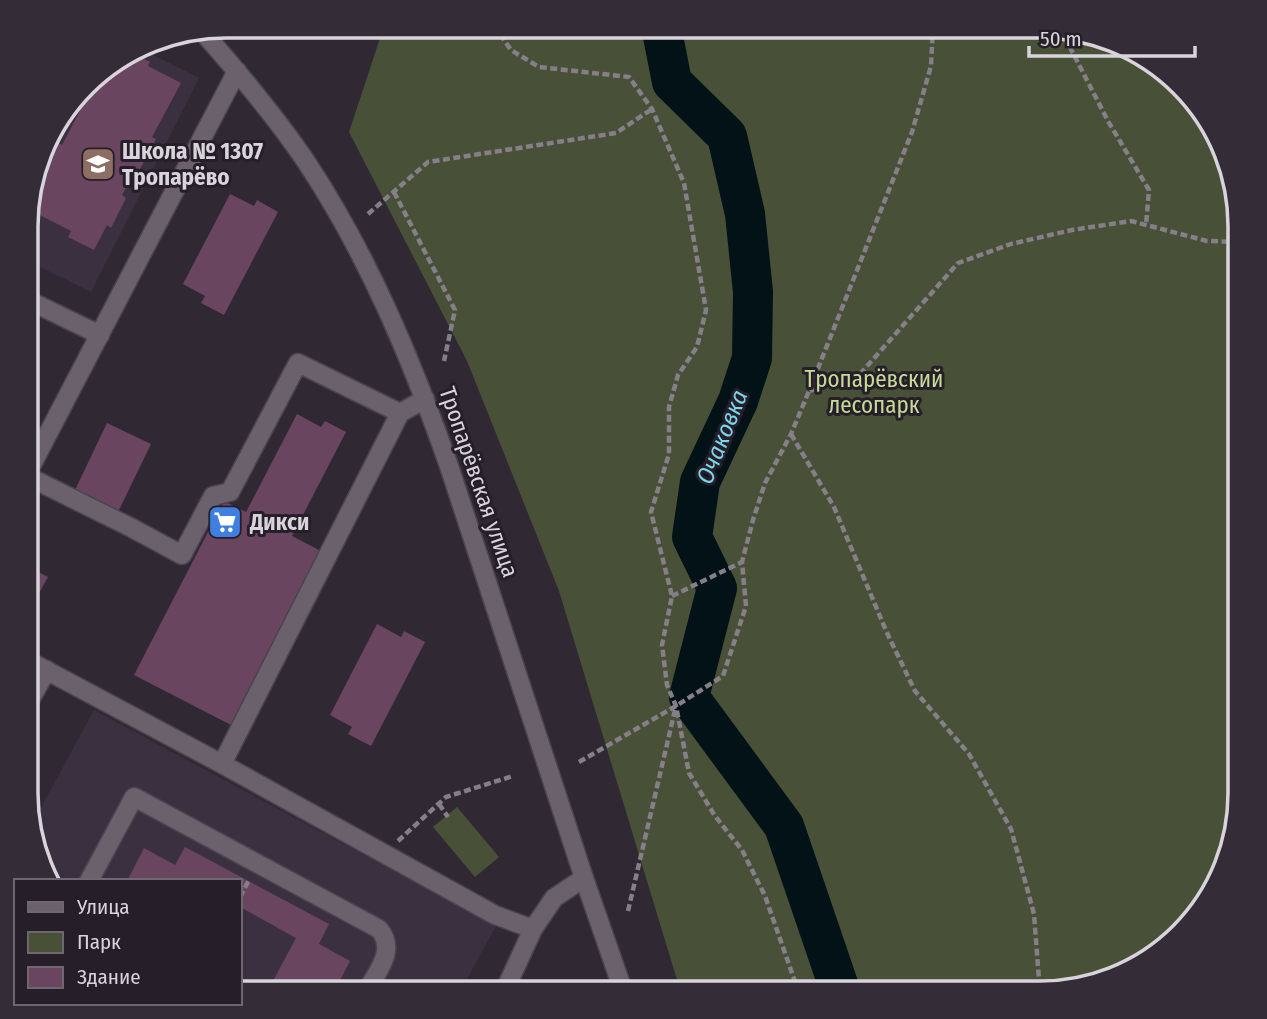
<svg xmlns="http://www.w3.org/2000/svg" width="1267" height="1019" font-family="'Fira Sans Condensed',sans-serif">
<rect width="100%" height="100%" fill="#302833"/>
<g fill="#3b3040">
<polygon points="141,49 199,78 91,292 28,261 28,200 53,127 95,76"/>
<polygon points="94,710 496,926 460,992 240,992 240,881 47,881 32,824"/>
</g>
<g fill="#495038">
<polygon points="384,26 1053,27 1117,42 1182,85 1225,150 1241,227 1240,806 1225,869 1182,934 1117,977 1040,993 681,993 559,591 467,361 349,132"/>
<polygon points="457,807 499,857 475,877 433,827"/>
</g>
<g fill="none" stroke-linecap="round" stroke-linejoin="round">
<polyline stroke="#021217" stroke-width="40" points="661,26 672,82 727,136 745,214 753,292 752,358 738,401 700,482 692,537 717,588 689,697 784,826 841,993"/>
</g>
<g fill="#6a4560">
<polygon points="133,54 150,62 148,66 181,83 152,137 156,139 140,169 137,168 122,195 126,198 111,228 107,225 94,250 68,237 71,231 28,209 28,200 49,138 62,145 83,105 75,100 95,76"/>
<polygon points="230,194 254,206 257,200 278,212 224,315 201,303 205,296 183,284"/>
<polygon points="297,414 321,427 325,421 346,432 292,536 323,552 233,726 134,675 224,501 246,512"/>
<polygon points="107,423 151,444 118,512 75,490"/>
<polygon points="27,566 48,577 27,615"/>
<polygon points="377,624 401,637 404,631 425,642 371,746 348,734 352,727 330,715"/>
<polygon points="185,847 329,924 319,944 350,961 334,992 267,992 296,938 240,907 240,881 127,881 144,848 175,865"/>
</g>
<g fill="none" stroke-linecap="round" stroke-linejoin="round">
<g stroke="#4a444d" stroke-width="21">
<g id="minor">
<path d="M201 30C239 73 276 117 307 163 369 257 412 361 449 466L584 878 624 993"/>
<polyline points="28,300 100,335"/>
<polyline points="27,474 237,71"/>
<polyline points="27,476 132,528 182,555 213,496 230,492 298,363 400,413"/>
<polyline points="27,660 222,764 495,915 533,929"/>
<polyline points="27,705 47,670"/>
<polyline points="222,764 400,413 425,399"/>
<path d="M89 881 134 797 379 929C397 950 377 972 366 992"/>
<polyline points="504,992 533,929 554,898 584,878"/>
</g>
</g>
<g stroke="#857f88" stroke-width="4.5" stroke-dasharray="7 3.5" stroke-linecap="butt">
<polyline points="494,26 511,50 539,67 629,77 652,109 684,183 706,310 697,347 678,375 669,407 669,454 651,512 672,596 662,645 667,685 676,706 689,773 715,816 742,850 765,896 799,993"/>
<polyline points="1060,28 1108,121 1149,190 1146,225"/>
<polyline points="394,192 455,310 444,361"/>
<polyline points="368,214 428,162 616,133 652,109"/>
<polyline points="810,391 861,373 958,263 1011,244 1072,230 1131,221 1207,241 1241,242"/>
<polyline points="791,434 834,507 887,633 915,691 969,754 1011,829 1034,914 1040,993"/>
<polyline points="672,596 742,562"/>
<polyline points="579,762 676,706 723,676 746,606 742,562 753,520 765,483 791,434 809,391 912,132 931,66 933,27"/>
<polyline points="439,804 448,817"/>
<polyline points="398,841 446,797 513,776"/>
<polyline points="240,897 249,880"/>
<polyline points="628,911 675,710"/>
</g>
<use href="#minor" stroke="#6a616d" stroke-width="18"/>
</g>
<defs>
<g id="school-square" transform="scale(1.75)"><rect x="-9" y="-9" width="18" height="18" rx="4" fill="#8d6e63" stroke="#261f29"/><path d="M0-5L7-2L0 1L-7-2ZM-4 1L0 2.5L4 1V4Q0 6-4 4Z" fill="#fff"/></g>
<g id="supermarket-square" transform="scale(1.75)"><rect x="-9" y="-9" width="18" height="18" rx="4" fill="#3f7fe0" stroke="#261f29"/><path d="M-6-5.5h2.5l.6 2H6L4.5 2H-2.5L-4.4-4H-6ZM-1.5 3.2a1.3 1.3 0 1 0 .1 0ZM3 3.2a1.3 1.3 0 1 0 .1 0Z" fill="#fff"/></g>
</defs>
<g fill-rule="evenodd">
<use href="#school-square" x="98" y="164"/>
<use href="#supermarket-square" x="225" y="522"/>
</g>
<g text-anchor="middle" stroke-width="6" stroke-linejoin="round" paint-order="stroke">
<g font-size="23" font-weight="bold" fill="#d9d4db" stroke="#261f29" text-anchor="start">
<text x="122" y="159">Школа № 1307<tspan x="122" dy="26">Тропарёво</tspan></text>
<text x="250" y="530">Дикси</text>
</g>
<g font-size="23" fill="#c6db95" stroke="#261f29">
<text x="874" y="387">Тропарёвский<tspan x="874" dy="26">лесопарк</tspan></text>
</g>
<g font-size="23" fill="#d9d4db" stroke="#261f29">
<text transform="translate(479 482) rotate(71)" y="8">Тропарёвская улица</text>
</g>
<g font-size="24" font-style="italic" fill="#79d6ed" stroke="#261f29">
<text transform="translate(722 437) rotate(-68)" y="8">Очаковка</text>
</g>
</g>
<path d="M0 0H1267V1019H0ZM226 38H1040A188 188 0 0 1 1228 226V793A188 188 0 0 1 1040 981H226A188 188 0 0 1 38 793V226A188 188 0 0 1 226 38Z" fill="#342d37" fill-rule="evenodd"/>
<path fill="none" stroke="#d9d4db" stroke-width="3.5" d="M226 38H1040A188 188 0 0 1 1228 226V793A188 188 0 0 1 1040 981H226A188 188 0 0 1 38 793V226A188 188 0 0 1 226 38Z"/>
<rect x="14" y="879" width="228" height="126" fill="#261f29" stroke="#6e6770" stroke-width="2"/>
<rect x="28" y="902" width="35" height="10" fill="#6a616d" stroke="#6e6770" stroke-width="2"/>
<text x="77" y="914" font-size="21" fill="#d9d4db">Улица</text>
<rect x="28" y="932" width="35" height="21" fill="#495038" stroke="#6e6770" stroke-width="2"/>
<text x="77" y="949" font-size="21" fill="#d9d4db">Парк</text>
<rect x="28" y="967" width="35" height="21" fill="#6a4560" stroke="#6e6770" stroke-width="2"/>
<text x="77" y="984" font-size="21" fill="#d9d4db">Здание</text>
<path d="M1029 46v10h166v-10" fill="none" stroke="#d9d4db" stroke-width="3.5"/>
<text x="1040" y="46" font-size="21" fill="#d9d4db" stroke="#261f29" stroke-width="5" paint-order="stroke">50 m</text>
</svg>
